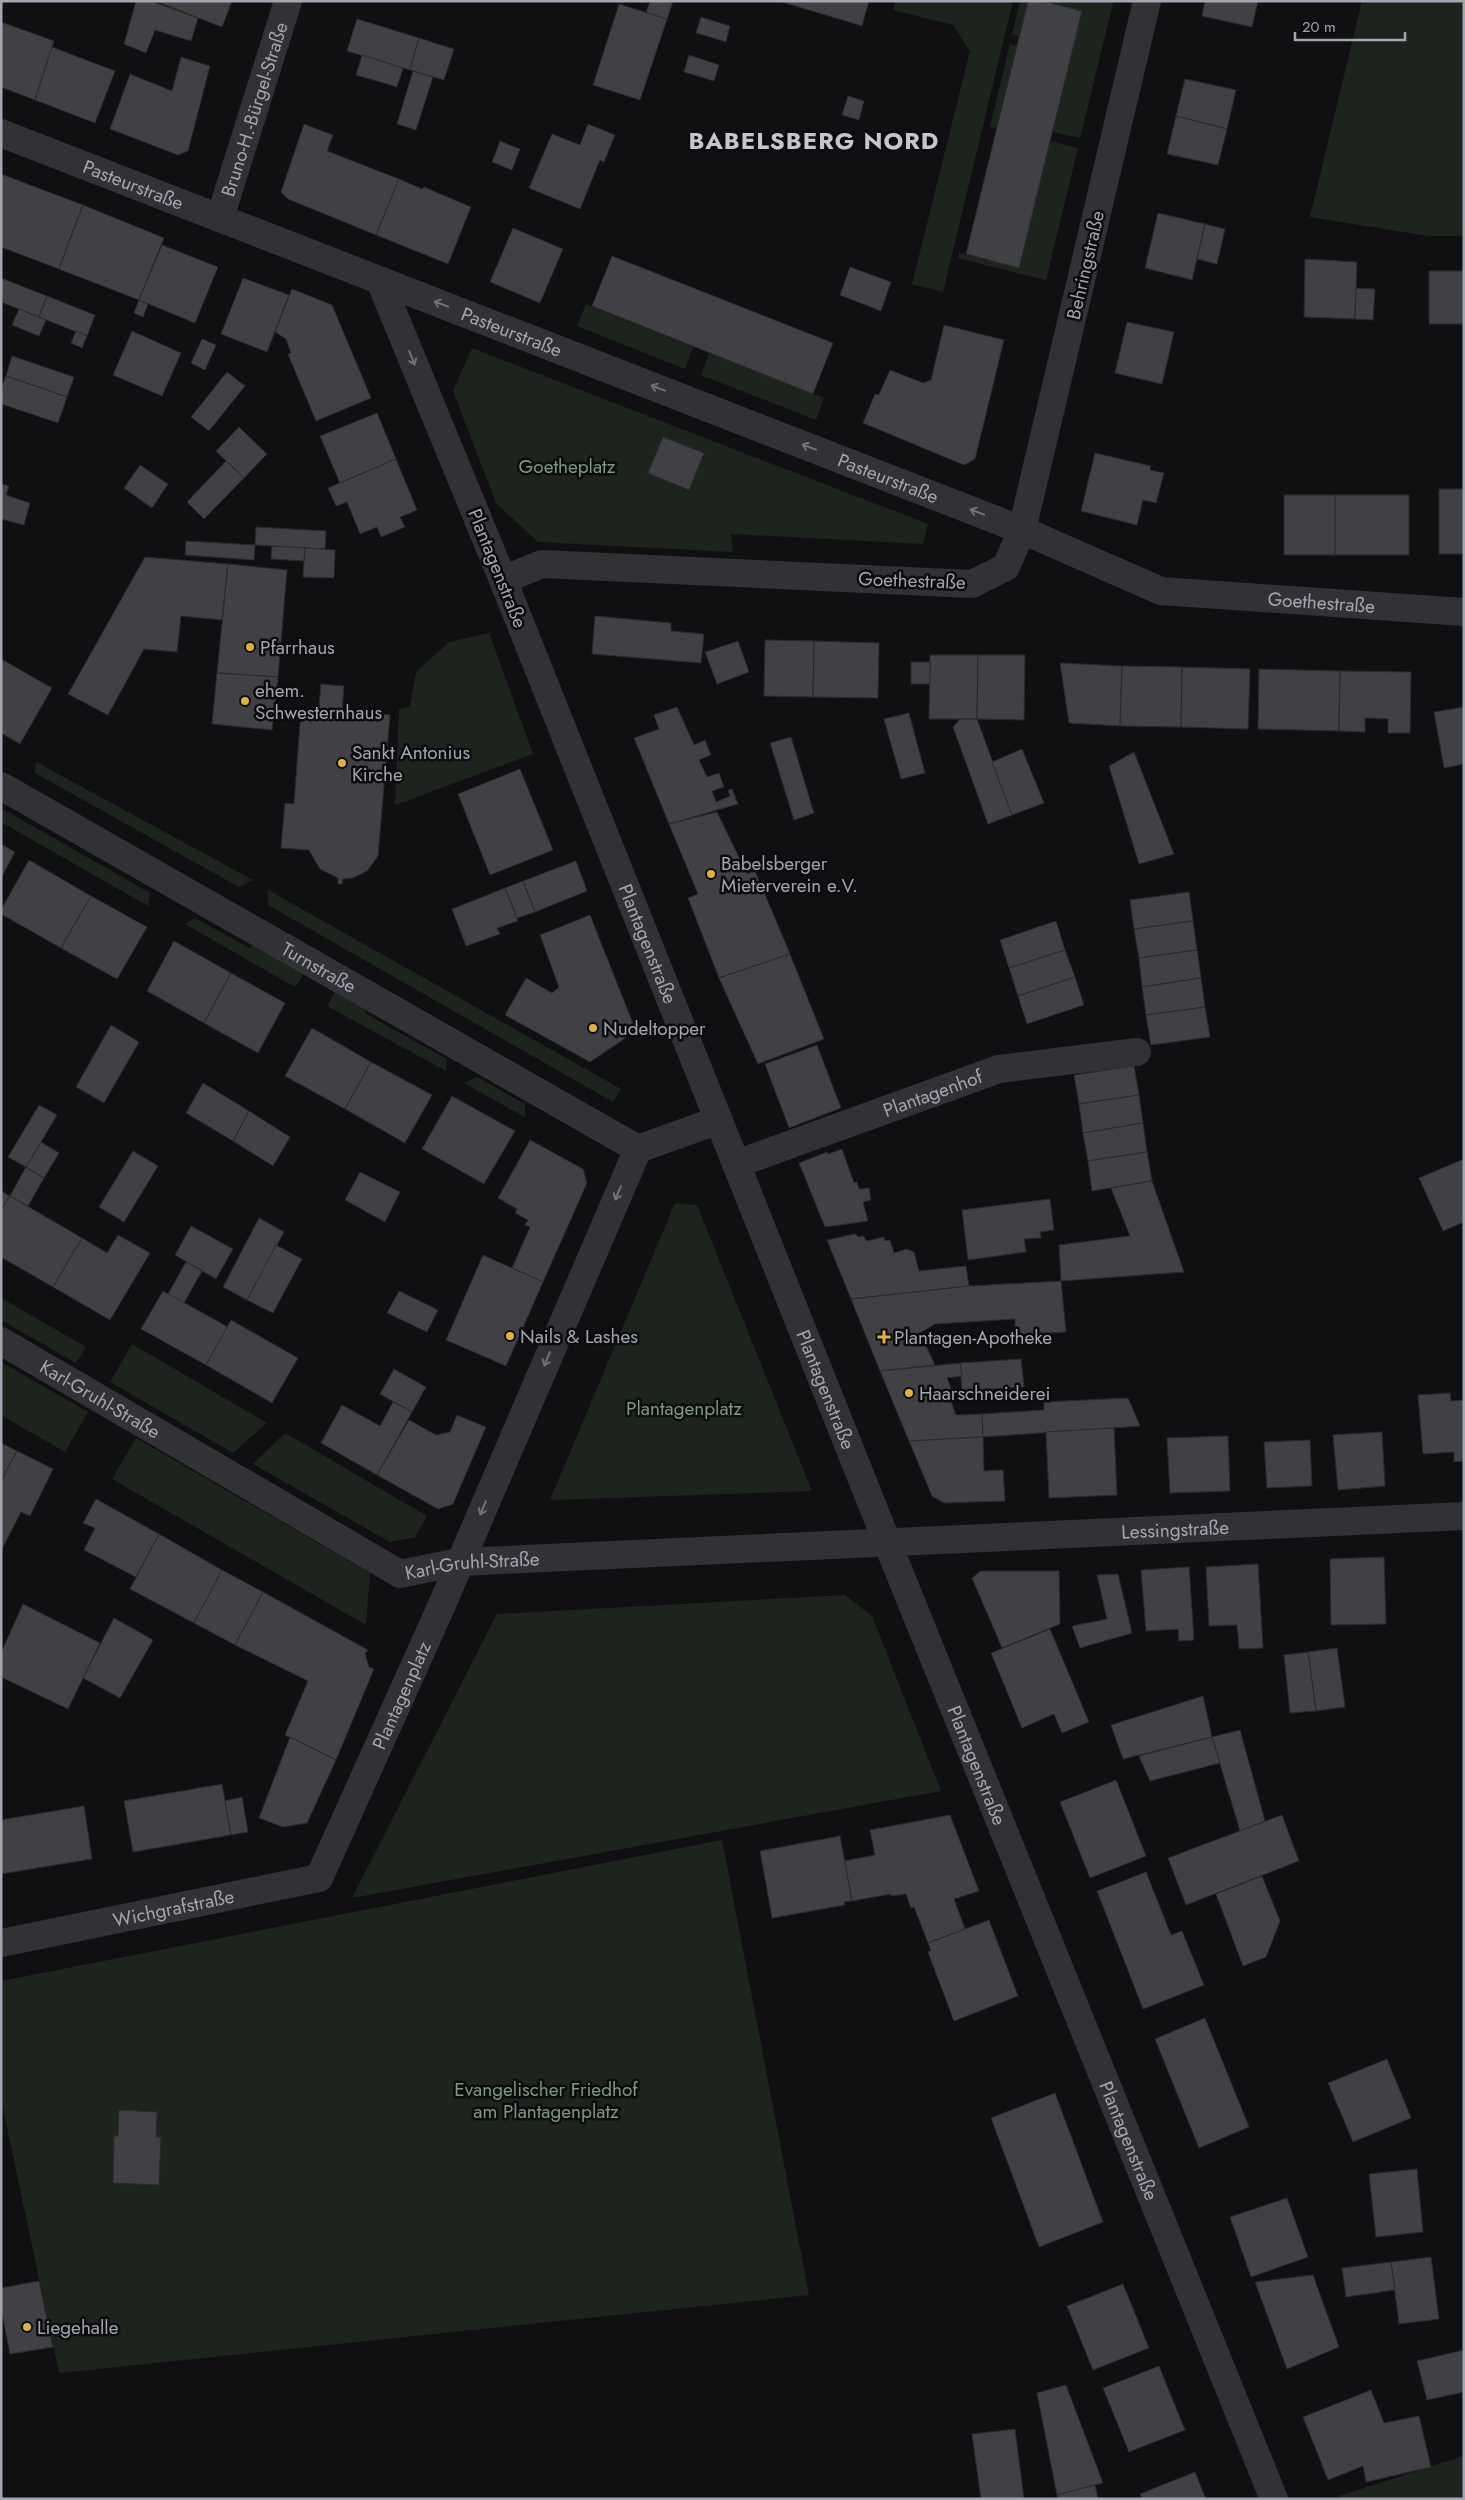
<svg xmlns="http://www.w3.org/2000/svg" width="1465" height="2500" font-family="Jost,sans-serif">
<rect width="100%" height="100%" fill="#101012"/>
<g fill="#1d241e">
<polygon points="896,1 1013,1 943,292 912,284 970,51 953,25 893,10"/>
<polygon points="1020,1 1028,1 1019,36 1012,35"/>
<polygon points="1042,1 1111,1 1113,4 1080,138 1052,132 1082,11"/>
<polygon points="1362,1 1464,1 1464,236 1428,236 1310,217"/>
<polygon points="1010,44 1017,46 997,129 990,127"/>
<polygon points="1050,141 1078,148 1046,280 958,258 959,253 1019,268"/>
<polygon points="586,304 693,347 685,369 577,326"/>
<polygon points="472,348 928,524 923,544 731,534 733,552 538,542 496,503 453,391"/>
<polygon points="709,353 824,398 816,420 701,375"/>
<polygon points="489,633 533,754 395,805 399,709 410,707 416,672 449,642"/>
<polygon points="36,762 253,880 239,887 35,773"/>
<polygon points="1,808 150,893 148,906 1,822"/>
<polygon points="268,890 621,1089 613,1102 268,905"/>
<polygon points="195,918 249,948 261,942 301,965 303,975 295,987 185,924"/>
<polygon points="336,990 363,1000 366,1014 447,1059 446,1071 327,1006"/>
<polygon points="477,1077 525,1104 525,1117 464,1083"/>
<polygon points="675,1203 697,1205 812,1491 550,1500"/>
<polygon points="1,1298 86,1347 76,1363 1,1320"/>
<polygon points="132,1344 267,1423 233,1453 110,1382"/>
<polygon points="1,1362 88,1412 65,1452 1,1415"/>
<polygon points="285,1433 427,1516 415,1537 390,1542 253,1464"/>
<polygon points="136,1438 370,1573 366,1625 112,1479"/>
<polygon points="845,1595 872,1616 941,1791 352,1898 497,1614"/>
<polygon points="722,1840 809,2295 59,2373 1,2099 1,1981"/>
<polygon points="1464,2456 1464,2499 1341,2499 1339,2496"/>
</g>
<g fill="#404045" stroke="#2b2b2d">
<polygon points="136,1 151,1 198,18 191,41 155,30 146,53 124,44"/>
<polygon points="155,1 232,1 222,27"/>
<polygon points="650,1 673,1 667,19 646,13"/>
<polygon points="779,1 869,1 862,26"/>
<polygon points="1028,1 1042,1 1082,11 1019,268 966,254"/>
<polygon points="1205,1 1258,1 1252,27 1202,16"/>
<polygon points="619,4 667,19 640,100 593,85"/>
<polygon points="701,17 730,26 726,42 696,33"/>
<polygon points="357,19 419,38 410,70 347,51"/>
<polygon points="1,22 54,41 35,100 1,87"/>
<polygon points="419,38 454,49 444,80 410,70"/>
<polygon points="52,47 115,71 95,123 35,100"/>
<polygon points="362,55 403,68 397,87 356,75"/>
<polygon points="689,55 719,65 714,81 684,72"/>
<polygon points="181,57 210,66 188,151 178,155 110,129 130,74 172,91"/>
<polygon points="413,71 433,77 416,130 397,124"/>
<polygon points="1185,79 1236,90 1227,129 1176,116"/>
<polygon points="848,96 864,101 859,120 842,115"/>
<polygon points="1176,116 1227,129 1218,165 1167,154"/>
<polygon points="304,124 333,135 327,151 399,179 376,235 288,199 281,192"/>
<polygon points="588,124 615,135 604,162 600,160 580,209 529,188 552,134 580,145"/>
<polygon points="500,141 520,149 512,170 492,162"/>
<polygon points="1,174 83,205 59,269 1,247"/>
<polygon points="399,179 422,189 424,187 471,207 448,264 376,235"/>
<polygon points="83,205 164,238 139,300 59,269"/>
<polygon points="1158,213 1205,224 1192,280 1145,268"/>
<polygon points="1205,224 1225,229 1217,264 1197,259"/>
<polygon points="513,228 563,249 540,303 490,282"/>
<polygon points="162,245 218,267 195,323 139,300"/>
<polygon points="612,256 833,343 813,394 592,306"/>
<polygon points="1305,259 1357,262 1355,319 1304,317"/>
<polygon points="850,267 891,282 881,311 840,295"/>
<rect x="1429" y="271" width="35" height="53"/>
<polygon points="1,278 47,296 39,317 1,302"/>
<polygon points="243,278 289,295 267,352 221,334"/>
<polygon points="1356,288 1375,289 1373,320 1355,319"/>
<polygon points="292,289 332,305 371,398 316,421 288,354 291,353 286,339 275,332"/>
<polygon points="47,296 95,315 87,336 39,317"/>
<polygon points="139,300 148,304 143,317 134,313"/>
<polygon points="19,309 46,320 39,336 12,325"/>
<polygon points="1127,322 1174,332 1162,384 1115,373"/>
<polygon points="944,325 1004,340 975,459 964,465 863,423 875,394 879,395 890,370 923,383 931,380"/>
<polygon points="76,331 87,336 82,348 71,343"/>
<polygon points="132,331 181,353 162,396 113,375"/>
<polygon points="202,339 216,345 205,370 191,363"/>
<polygon points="12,356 74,377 67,397 6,376"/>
<polygon points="227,372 245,386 209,431 191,417"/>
<polygon points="6,376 67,397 58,423 1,404 1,389"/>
<polygon points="377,413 396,459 340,483 320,436"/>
<polygon points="239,427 267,454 244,478 216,451"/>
<polygon points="663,437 704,453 689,490 648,473"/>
<polygon points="1095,453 1151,466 1150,470 1164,473 1156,503 1143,500 1137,525 1081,511"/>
<polygon points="396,459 417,510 400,517 405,527 381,537 377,527 360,534 347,502 336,506 328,488"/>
<polygon points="226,461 244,478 204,519 187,502"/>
<polygon points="140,465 168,484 152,508 124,488"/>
<polygon points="1,484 9,486 6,495 30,503 24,525 1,519"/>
<rect x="1439" y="489" width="25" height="65"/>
<rect x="1284" y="495" width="51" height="60"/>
<rect x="1335" y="495" width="74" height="60"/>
<polygon points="256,527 326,531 325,549 255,545"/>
<polygon points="186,541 255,545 254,560 185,555"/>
<polygon points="272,546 305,548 304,561 271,559"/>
<polygon points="305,548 335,550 334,578 303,577"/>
<polygon points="145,557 228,564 222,620 181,616 177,652 144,649 108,715 68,694"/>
<polygon points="228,564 287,570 278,677 217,673"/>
<polygon points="595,616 671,623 671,631 704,634 701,663 592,654"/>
<polygon points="765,640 814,641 813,697 764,696"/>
<polygon points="738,641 749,672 717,684 705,652"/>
<polygon points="814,641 879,643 878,698 813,697"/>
<polygon points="930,655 978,655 977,719 929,719"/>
<polygon points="978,655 1025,655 1024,720 977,719"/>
<polygon points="1,659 52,688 20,744 1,733"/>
<rect x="911" y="662" width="19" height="22"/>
<polygon points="1060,663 1122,666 1120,726 1069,723"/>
<polygon points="1122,666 1182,667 1181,727 1120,726"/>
<polygon points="1182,667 1250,669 1248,729 1181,727"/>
<polygon points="1259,669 1340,671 1339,731 1258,729"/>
<polygon points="1340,671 1411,672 1410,733 1388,733 1388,719 1365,718 1365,732 1339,731"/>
<polygon points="217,673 278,677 272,730 212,724"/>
<polygon points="321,684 344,686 342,711 390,715 378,856 367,871 353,878 343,879 342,884 338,884 338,878 320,869 309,850 281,848 285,803 294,804 300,723 307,716 318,717"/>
<polygon points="677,707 694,745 705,740 711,755 699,760 707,777 719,773 724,787 712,791 716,802 730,796 728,790 732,789 738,804 669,824 634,738 659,729 654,715"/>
<polygon points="1464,707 1464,764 1444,768 1434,712"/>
<polygon points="909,713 925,773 901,779 884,719"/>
<polygon points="960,719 977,719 1012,815 988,824 953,727"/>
<polygon points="791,737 814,813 794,820 770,743"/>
<polygon points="1022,749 1044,803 1012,815 992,762"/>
<polygon points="1134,752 1174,854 1139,864 1109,766"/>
<polygon points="520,769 553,850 490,875 458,794"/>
<polygon points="717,812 747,874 755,871 790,954 719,978 688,898 698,894 669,824"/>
<polygon points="1,844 15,852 1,878"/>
<polygon points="29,860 91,896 61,948 1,914 1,910"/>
<polygon points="576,861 587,891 535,912 523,881"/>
<polygon points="523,881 535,912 517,918 505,888"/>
<polygon points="505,888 518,921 497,928 500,934 466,946 452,909"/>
<polygon points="1189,892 1193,921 1134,929 1130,900"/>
<polygon points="91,896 147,927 117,979 61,948"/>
<polygon points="590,915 636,1031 590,1062 505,1015 526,978 552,993 559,987 540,935"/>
<polygon points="1056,921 1065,950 1009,968 1000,940"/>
<polygon points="1193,921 1197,950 1139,958 1134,929"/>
<polygon points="174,941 231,973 204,1023 147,991"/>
<polygon points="1065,950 1075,977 1018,996 1009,968"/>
<polygon points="1197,950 1201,978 1142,987 1139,958"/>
<polygon points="790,954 824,1039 758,1064 719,978"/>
<polygon points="231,973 285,1003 258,1053 204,1023"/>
<polygon points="1075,977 1084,1005 1027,1024 1018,996"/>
<polygon points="1201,978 1205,1007 1146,1015 1142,987"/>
<polygon points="1205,1007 1210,1037 1151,1045 1146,1015"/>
<polygon points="111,1025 139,1042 104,1103 76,1087"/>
<polygon points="312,1028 371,1062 345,1109 285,1076"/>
<polygon points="817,1045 841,1108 789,1128 765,1064"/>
<polygon points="371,1062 432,1095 405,1143 345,1109"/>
<polygon points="1134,1066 1139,1095 1079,1104 1074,1075"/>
<polygon points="203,1083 249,1111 233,1141 186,1113"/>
<polygon points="1139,1095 1143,1123 1083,1133 1079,1104"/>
<polygon points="452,1096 515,1131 484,1184 422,1149"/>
<polygon points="39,1105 57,1115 26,1167 8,1157"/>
<polygon points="249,1111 290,1137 273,1166 233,1141"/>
<polygon points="1143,1123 1147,1152 1088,1161 1083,1133"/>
<polygon points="530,1140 583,1169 587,1183 543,1282 512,1268 530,1227 525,1225 528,1220 515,1213 517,1209 498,1198"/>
<polygon points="41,1142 59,1153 44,1178 26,1167"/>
<polygon points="842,1149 854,1183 857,1182 859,1189 869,1188 871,1200 863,1202 868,1221 825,1227 799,1163 827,1152 828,1154"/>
<polygon points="133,1151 158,1166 124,1222 99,1207"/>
<polygon points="1147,1152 1152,1181 1092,1191 1088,1161"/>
<polygon points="1464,1159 1464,1222 1443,1231 1419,1178"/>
<polygon points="26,1167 44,1178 28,1206 10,1196"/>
<polygon points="360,1172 400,1192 385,1222 345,1200"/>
<polygon points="1152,1181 1184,1272 1061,1281 1059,1245 1130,1236 1111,1188"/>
<polygon points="1,1191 10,1196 1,1210"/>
<polygon points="10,1196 82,1238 53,1287 1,1257 1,1210"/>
<polygon points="1050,1199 1054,1230 1040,1232 1041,1238 1024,1239 1026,1252 968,1260 962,1210"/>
<polygon points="259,1218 284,1232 247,1300 223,1287"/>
<polygon points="191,1226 233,1249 216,1279 175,1255"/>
<polygon points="855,1234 859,1237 863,1236 867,1241 884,1237 885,1241 890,1240 894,1253 906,1249 914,1252 919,1271 966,1266 969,1286 851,1299 827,1240"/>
<polygon points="118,1235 150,1253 110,1320 53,1287 82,1238 107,1253"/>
<polygon points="276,1245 302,1259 273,1313 247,1300"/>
<polygon points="483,1255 543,1282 506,1366 446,1340"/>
<polygon points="186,1262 202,1271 184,1303 168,1294"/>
<polygon points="1061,1281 1066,1332 1015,1335 1015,1319 935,1324 920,1333 935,1365 880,1371 851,1299 969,1286"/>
<polygon points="163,1291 228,1327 206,1365 141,1329"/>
<polygon points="399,1291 438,1310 427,1332 387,1313"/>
<polygon points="231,1320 298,1358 272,1403 206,1365"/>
<polygon points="1021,1359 1024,1387 962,1391 960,1363"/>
<polygon points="960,1363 962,1376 947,1378 953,1394 949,1396 956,1415 982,1414 983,1437 909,1441 880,1371"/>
<polygon points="394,1369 426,1387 412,1412 380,1394"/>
<polygon points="1450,1393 1451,1401 1464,1400 1464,1461 1454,1462 1454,1452 1423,1454 1418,1395"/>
<polygon points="1128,1398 1140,1426 983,1437 982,1414 1044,1410 1044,1402"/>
<polygon points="393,1402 412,1412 377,1475 321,1443 342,1405 380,1426"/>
<polygon points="457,1415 486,1427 453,1504 438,1509 377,1475 409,1420 436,1435 450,1432"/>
<polygon points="1114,1428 1117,1495 1049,1498 1046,1432"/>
<polygon points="1382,1432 1385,1486 1338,1490 1333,1435"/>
<polygon points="1228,1436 1230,1491 1170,1493 1167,1438"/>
<polygon points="983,1437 984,1471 1003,1470 1005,1501 944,1503 932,1496 909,1441"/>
<polygon points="1310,1440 1312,1486 1267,1488 1264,1442"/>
<polygon points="1,1443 17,1451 1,1481"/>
<polygon points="17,1451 53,1469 30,1516 21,1512 1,1551 1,1481"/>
<polygon points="96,1499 159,1534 136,1577 84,1550 95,1528 83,1523"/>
<polygon points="159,1534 222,1570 194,1623 130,1589"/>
<polygon points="1384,1557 1386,1624 1331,1625 1330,1559"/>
<polygon points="1258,1564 1263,1648 1239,1649 1237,1625 1209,1626 1206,1567"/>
<polygon points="1189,1567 1194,1640 1179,1641 1178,1629 1146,1631 1141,1570"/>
<polygon points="222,1570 263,1592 235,1645 194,1623"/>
<polygon points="981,1571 1059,1571 1060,1624 1002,1648 972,1578"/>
<polygon points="1118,1574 1132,1633 1080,1648 1072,1626 1107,1619 1097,1575"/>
<polygon points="263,1592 368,1650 365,1654 369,1667 374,1669 336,1760 285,1735 308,1681 235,1645"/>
<polygon points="23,1604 100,1643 68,1709 1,1677 1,1653"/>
<polygon points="114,1618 153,1640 120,1698 83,1678"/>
<polygon points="1050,1629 1089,1722 1062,1733 1054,1714 1022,1728 991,1653"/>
<polygon points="1337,1648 1345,1707 1316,1711 1308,1652"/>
<polygon points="1308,1652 1316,1711 1290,1713 1284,1655"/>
<polygon points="1203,1696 1212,1737 1123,1759 1111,1725"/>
<polygon points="1240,1730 1265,1821 1240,1831 1212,1737"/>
<polygon points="290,1737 336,1760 307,1823 283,1827 259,1818"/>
<polygon points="1212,1737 1220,1763 1150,1781 1139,1756"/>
<polygon points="1116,1780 1146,1856 1090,1878 1060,1802"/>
<polygon points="222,1784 231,1835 133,1852 124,1801"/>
<polygon points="242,1797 248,1832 231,1835 225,1801"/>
<polygon points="84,1806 92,1859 1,1874 1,1820"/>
<polygon points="950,1815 979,1891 954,1899 965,1929 928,1943 914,1907 911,1908 906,1894 891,1896 891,1894 852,1901 844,1861 875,1855 870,1830"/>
<polygon points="1282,1815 1299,1861 1186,1905 1168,1858"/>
<polygon points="840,1836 852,1901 844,1902 845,1905 772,1918 760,1851"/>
<polygon points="1146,1872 1171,1935 1182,1931 1204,1985 1143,2009 1097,1891"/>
<polygon points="1262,1876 1280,1921 1266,1957 1243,1966 1216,1894"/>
<polygon points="989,1920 1018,1996 954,2021 928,1952 931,1951 928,1943"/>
<polygon points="1205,2018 1249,2127 1199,2148 1155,2039"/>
<polygon points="1387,2059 1411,2118 1353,2142 1328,2083"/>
<polygon points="1055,2093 1103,2222 1039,2247 991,2118"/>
<polygon points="119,2110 157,2112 156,2137 161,2137 159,2185 113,2183 114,2136 118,2136"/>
<polygon points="1417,2169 1423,2232 1376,2237 1369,2174"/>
<polygon points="1287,2198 1308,2257 1251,2277 1230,2217"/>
<polygon points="1431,2257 1439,2319 1399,2324 1391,2262"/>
<polygon points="1391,2262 1395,2290 1346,2297 1342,2268"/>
<polygon points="1313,2275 1339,2347 1287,2369 1255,2282"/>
<polygon points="39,2281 53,2347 10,2354 1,2308 1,2288"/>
<polygon points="1123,2284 1149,2348 1093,2370 1067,2306"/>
<polygon points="1464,2350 1464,2392 1427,2400 1417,2361"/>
<polygon points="1159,2366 1185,2430 1129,2452 1103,2388"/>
<polygon points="1066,2385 1103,2483 1057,2495 1037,2393"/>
<polygon points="1371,2390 1384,2423 1419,2416 1431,2467 1366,2482 1363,2466 1328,2480 1303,2417"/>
<polygon points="1015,2429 1024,2499 981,2499 972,2434"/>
<polygon points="1195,2472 1206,2499 1142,2499 1140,2494"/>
<polygon points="1095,2485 1098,2499 1058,2499 1057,2495"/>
</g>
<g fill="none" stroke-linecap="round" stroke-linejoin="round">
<g stroke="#323236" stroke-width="28">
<path id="s1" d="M1 133 1022 530 1161 591 1464 612"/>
<path id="s2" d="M220 218 288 1"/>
<polyline points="380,281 503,580"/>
<path id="s3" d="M1 786 638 1149"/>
<path id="s4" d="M736 1164 999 1069 1137 1052"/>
<path id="s5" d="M1 1341 400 1574 459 1562 1464 1516"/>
<path id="s6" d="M1 1943 319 1878 441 1607 638 1149 719 1120"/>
</g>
<path stroke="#323236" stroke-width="28" id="s7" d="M1147 1 1022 530 1006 567 972 584 542 564 503 580 887 1542 1274 2499"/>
</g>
<defs><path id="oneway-shaft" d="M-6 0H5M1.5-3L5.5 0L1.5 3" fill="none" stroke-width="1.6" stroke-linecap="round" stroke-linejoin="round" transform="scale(1.25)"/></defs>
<g stroke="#70727a">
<use href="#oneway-shaft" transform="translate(441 304) rotate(-159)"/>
<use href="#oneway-shaft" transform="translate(412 358) rotate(68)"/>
<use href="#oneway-shaft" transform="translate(658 388) rotate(-159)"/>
<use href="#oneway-shaft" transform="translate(809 447) rotate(-159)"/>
<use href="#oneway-shaft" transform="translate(977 512) rotate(-159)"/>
<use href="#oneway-shaft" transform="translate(618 1193) rotate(113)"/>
<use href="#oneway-shaft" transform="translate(547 1359) rotate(113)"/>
<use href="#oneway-shaft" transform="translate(483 1508) rotate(113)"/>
</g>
<g fill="#deb23c" stroke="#0c0b0d" stroke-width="2">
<circle cx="250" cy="647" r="5"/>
<circle cx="245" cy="701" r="5"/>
<circle cx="342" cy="763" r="5"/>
<circle cx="711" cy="874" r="5"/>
<circle cx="593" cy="1028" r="5"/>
<circle cx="510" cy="1336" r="5"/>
<path d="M881.5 1329.5h5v5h5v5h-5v5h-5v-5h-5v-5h5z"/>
<circle cx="909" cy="1393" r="5"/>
<circle cx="27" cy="2327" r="5"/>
</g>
<g text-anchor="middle" stroke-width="5" stroke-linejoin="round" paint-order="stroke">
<g font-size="19" fill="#a3a6b1" stroke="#0c0b0d">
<text dy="7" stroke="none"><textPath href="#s2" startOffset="114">Bruno-H.-Bürgel-Straße</textPath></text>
<text dy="7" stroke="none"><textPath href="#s1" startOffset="142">Pasteurstraße</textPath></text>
<text transform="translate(1085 265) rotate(-77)" y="7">Behringstraße</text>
<text dy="7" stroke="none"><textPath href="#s1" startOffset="548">Pasteurstraße</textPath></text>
<text dy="7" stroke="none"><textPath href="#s1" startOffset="952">Pasteurstraße</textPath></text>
<text transform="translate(498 568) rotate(68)" y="7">Plantagenstraße</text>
<text transform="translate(912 580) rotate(2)" y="7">Goethestraße</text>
<text dy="7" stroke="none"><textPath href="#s1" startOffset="1408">Goethestraße</textPath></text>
<text dy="7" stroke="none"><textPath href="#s7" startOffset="1486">Plantagenstraße</textPath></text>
<text dy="7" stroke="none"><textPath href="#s3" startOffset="366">Turnstraße</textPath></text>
<text dy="7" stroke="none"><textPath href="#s4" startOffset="209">Plantagenhof</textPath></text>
<text dy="7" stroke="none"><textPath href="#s7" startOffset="1966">Plantagenstraße</textPath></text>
<text dy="7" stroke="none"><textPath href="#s5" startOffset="115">Karl-Gruhl-Straße</textPath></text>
<text dy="7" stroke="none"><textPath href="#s5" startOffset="1239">Lessingstraße</textPath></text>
<text dy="7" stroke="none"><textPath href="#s5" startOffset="535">Karl-Gruhl-Straße</textPath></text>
<text dy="7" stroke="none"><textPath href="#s6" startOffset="525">Plantagenplatz</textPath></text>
<text dy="7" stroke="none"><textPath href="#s7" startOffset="2371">Plantagenstraße</textPath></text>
<text dy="7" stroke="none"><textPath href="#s6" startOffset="176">Wichgrafstraße</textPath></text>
<text dy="7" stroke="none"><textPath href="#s7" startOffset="2776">Plantagenstraße</textPath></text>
</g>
<g font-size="19" fill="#7c9a80" stroke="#0c0b0d">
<text x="567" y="473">Goetheplatz</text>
<text x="684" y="1415">Plantagenplatz</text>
<text x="546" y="2096">Evangelischer Friedhof<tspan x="546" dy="22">am Plantagenplatz</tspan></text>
</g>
<g font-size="19" fill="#a3a6b1" stroke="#0c0b0d" text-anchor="start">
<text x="260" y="654">Pfarrhaus</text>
<text x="255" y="697">ehem.<tspan x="255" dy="22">Schwesternhaus</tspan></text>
<text x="352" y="759">Sankt Antonius<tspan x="352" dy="22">Kirche</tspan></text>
<text x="721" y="870">Babelsberger<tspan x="721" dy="22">Mieterverein e.V.</tspan></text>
<text x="603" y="1035">Nudeltopper</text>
<text x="520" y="1343">Nails &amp; Lashes</text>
<text x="894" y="1344">Plantagen-Apotheke</text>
<text x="919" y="1400">Haarschneiderei</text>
<text x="37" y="2334">Liegehalle</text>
</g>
<g font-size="24" font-weight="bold" letter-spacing="1" fill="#c3c6cd" stroke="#0c0b0d">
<text x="814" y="149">BABELSBERG NORD</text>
</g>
</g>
<rect width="1465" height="2500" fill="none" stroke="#a3a6b1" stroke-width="5"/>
<path d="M1295 32v8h110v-8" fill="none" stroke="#a3a6b1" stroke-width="2.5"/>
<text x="1302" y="32" font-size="15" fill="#a3a6b1" stroke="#0c0b0d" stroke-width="4" paint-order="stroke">20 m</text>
</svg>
